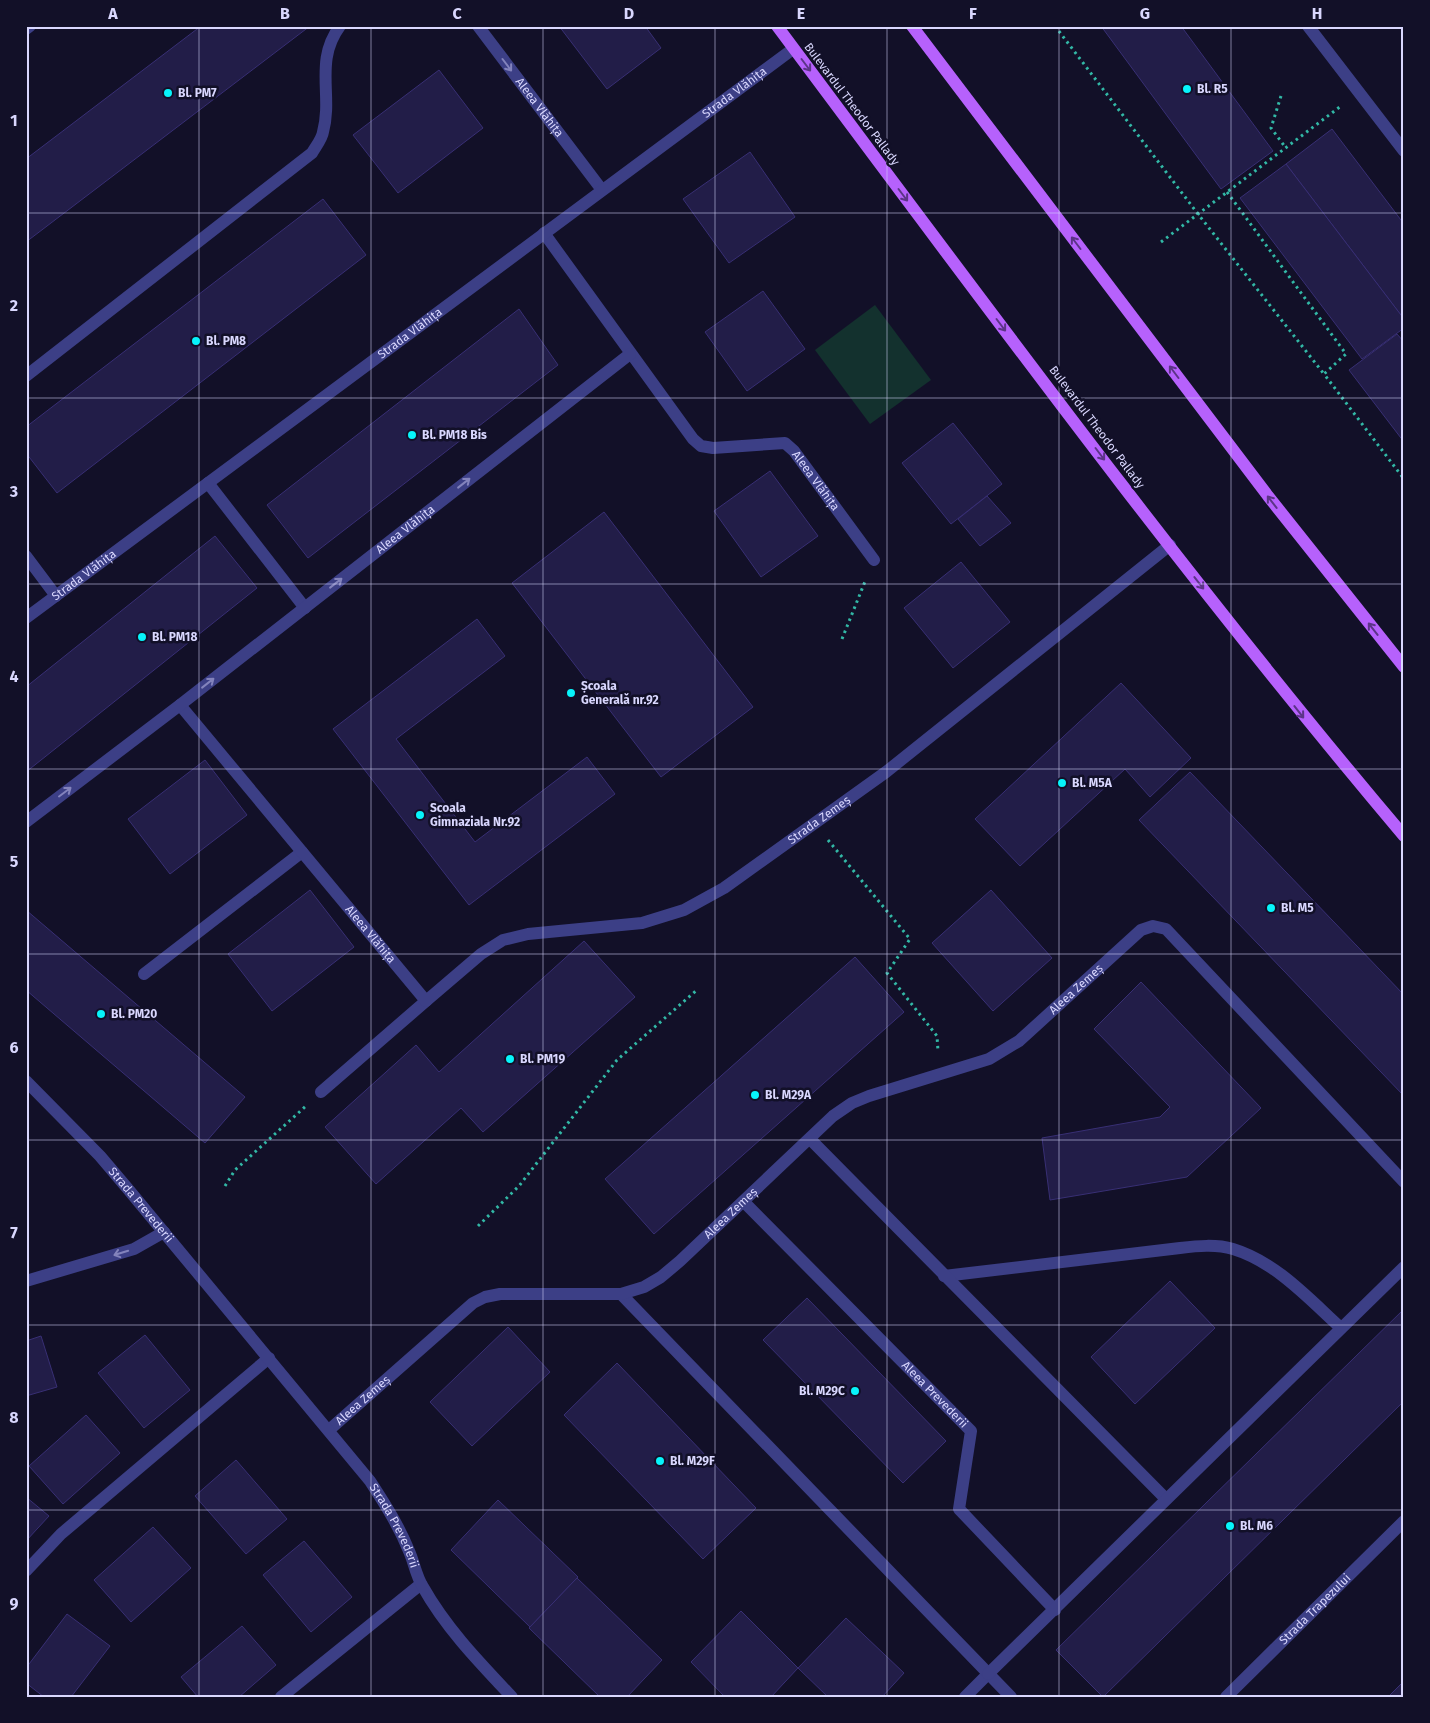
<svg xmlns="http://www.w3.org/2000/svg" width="1430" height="1723" font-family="'Fira Sans',sans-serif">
<rect width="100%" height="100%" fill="#121028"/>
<polygon fill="#13312e" points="875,305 931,380 870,424 815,350"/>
<g fill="#221d48" stroke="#382f74">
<polygon points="201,26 310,26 26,242 26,159"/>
<polygon points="559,26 645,26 661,48 607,89"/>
<polygon points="1101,26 1181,26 1273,151 1221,189"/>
<polygon points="439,70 483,128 398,193 353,135"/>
<polygon points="1332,129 1404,224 1404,319 1286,164"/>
<polygon points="750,152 795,217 729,263 683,199"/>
<polygon points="1286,164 1404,319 1404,328 1362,359 1240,198"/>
<polygon points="323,199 366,255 57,493 26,453 26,427"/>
<polygon points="763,291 805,349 747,391 705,332"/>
<polygon points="519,309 558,365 308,558 267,505"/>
<polygon points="1397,334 1404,342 1404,442 1349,370"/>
<polygon points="953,423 1002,484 951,524 902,463"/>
<polygon points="770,471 818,536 761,577 714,511"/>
<polygon points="987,496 1011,523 980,546 958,519"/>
<polygon points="604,512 753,707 661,777 512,583"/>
<polygon points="215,536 257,588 26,772 26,687"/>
<polygon points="961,562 1010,622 953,668 904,608"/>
<polygon points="477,619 505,656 396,739 475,842 587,757 615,794 469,905 333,729"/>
<polygon points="1121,683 1191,758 1150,797 1125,769 1020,866 975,819"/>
<polygon points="205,760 247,815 170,874 128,819"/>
<polygon points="1190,772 1404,995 1404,1096 1139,820"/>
<polygon points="310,890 354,947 272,1011 228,954"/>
<polygon points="991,890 1052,958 993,1011 932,943"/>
<polygon points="26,910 245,1097 205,1143 26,990"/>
<polygon points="584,941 635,997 483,1132 461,1108 376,1184 325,1127 416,1045 439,1072"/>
<polygon points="855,957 904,1012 654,1234 605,1179"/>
<polygon points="1141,982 1261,1108 1187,1177 1050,1200 1042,1138 1160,1117 1170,1107 1094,1029"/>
<polygon points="1170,1281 1215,1328 1135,1404 1091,1357"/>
<polygon points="807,1298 946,1441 903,1483 763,1340"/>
<polygon points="1404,1309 1404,1401 1103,1697 1056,1650"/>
<polygon points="508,1327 550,1372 472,1446 430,1402"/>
<polygon points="145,1335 190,1390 144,1428 98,1373"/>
<polygon points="41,1336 57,1387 26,1396 26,1341"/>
<polygon points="617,1363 756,1508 703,1559 564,1415"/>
<polygon points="86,1415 120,1453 63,1504 29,1466"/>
<polygon points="236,1460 287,1519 246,1554 195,1496"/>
<polygon points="26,1497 49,1516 26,1541"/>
<polygon points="498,1500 578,1577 530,1627 451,1550"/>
<polygon points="153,1527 191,1568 131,1622 94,1580"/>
<polygon points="304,1541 352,1597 311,1632 263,1575"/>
<polygon points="577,1578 662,1660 627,1697 600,1697 529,1628"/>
<polygon points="741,1611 798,1668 771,1697 725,1697 691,1662"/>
<polygon points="67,1614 110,1646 71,1697 44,1697 26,1683 26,1668"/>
<polygon points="846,1618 904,1673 882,1697 828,1697 798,1668"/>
<polygon points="242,1626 276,1665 239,1697 198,1697 181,1677"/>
<polygon points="1404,1681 1404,1697 1388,1697"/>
</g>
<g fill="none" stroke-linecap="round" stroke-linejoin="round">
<g stroke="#32b8a6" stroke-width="3" stroke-dasharray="2.5 4" stroke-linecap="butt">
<polyline points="1055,26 1198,214 1324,374"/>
<polyline points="1281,96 1271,128 1286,148"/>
<polyline points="1227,192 1346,354 1324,374 1404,479"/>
<polyline points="1161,242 1341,106"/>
<polyline points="842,639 866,579"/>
<polyline points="828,840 910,939 887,973 937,1036 938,1051"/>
<polyline points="225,1186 235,1170 306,1106"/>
<polyline points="478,1226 519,1186 617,1060 698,989"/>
</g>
<g stroke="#3c3f86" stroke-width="12">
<polyline points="1308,26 1404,151"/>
<polyline points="26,29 30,26"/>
<polyline points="208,483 305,608"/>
<polyline points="144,974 302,852"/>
<polyline points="321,1092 426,1001"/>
<path d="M944 1276 1180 1248C1197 1246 1216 1244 1233 1249 1276 1262 1309 1299 1341 1328"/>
<polyline points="965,1697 988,1674"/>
</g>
<g stroke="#3c3f86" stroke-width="12">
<path id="s1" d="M478 26 602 190"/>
<path id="s2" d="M544 233 693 439 701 446 713 448 785 443 794 451 874 560"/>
<path d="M26 376 312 153C316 146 322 139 323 132 333 95 314 61 340 26"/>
<polyline points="26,556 56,596"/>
<path id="s3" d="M26 618 793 49"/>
<path id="s4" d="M180 705 426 1001 481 954 503 940 528 934 642 923 684 910 724 888 886 772 1170 545"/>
<path id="s5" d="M26 822 180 705 630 354"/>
<polyline points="810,1139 1166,1499"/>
<path id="s6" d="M744 1202 971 1431 959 1509 1055 1610"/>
<polyline points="26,1281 134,1249 164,1232"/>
<polyline points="621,1294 1011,1697"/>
<path id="s7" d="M329 1430 473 1303 485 1297 500 1294H621L644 1287 661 1277 680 1261 833 1116 852 1103 869 1096 989 1059 1019 1041 1141 930 1153 926 1166 929 1404 1182"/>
<polyline points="26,1571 61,1534 269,1358"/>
<polyline points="988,1674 1404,1267"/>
<polyline points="281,1697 421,1584"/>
</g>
<g stroke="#3c3f86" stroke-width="12">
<path id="s8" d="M26 1081 100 1156 128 1189 370 1481C385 1504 399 1526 409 1551 414 1562 416 1576 423 1587 446 1628 479 1662 512 1697"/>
<path id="s9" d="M1226 1697 1404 1521"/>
</g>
<g stroke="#b661fc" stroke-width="12">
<path d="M777 26C981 299 1184 576 1404 836"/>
<polyline points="912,26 1268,496 1404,667"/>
</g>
</g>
<defs><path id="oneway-shaft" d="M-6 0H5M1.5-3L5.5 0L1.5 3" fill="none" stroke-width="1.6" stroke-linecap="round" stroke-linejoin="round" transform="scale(1.25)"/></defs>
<g stroke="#8383bc">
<use href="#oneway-shaft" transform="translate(507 65) rotate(53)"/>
<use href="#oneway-shaft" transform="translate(464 483) rotate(-38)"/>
<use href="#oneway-shaft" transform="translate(336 583) rotate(-38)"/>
<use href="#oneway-shaft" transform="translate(208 683) rotate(-38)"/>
<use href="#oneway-shaft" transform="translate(65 792) rotate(-37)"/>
<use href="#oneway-shaft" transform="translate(121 1253) rotate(163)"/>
</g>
<g stroke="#5c3487">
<use href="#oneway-shaft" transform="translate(806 65) rotate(53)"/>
<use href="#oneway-shaft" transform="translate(903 195) rotate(53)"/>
<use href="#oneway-shaft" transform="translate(1076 243) rotate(-127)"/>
<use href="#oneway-shaft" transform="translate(1001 325) rotate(53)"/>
<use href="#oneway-shaft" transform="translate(1174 372) rotate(-127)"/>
<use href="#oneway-shaft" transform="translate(1100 454) rotate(53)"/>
<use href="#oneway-shaft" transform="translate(1272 502) rotate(-128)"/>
<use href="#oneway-shaft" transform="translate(1199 583) rotate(52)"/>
<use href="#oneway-shaft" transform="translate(1373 629) rotate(-128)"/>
<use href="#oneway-shaft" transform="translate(1299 712) rotate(52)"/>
</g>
<path fill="none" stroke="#d9d7fe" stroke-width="1" stroke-opacity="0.55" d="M199 26V1697M371 26V1697M543 26V1697M715 26V1697M887 26V1697M1059 26V1697M1231 26V1697M26 213H1404M26 398H1404M26 584H1404M26 769H1404M26 954H1404M26 1140H1404M26 1325H1404M26 1510H1404"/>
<g fill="#07f4fb" stroke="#121028" stroke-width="2">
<circle cx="1187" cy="89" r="5"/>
<circle cx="168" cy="93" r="5"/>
<circle cx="196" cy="341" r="5"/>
<circle cx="412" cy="435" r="5"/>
<circle cx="142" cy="637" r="5"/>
<circle cx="571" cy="693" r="5"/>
<circle cx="1062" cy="783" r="5"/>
<circle cx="420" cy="815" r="5"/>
<circle cx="1271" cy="908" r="5"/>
<circle cx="101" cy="1014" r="5"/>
<circle cx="510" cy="1059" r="5"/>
<circle cx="755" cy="1095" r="5"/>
<circle cx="855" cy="1391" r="5"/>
<circle cx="660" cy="1461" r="5"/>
<circle cx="1230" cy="1526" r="5"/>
</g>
<g text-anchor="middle" stroke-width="5" stroke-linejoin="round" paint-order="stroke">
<g font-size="12" font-weight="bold" fill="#d9d7fe" stroke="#121028" text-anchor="start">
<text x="1197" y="93">Bl. R5</text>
<text x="178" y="97">Bl. PM7</text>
<text x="206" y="345">Bl. PM8</text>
<text x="422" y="439">Bl. PM18 Bis</text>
<text x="152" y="641">Bl. PM18</text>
<text x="581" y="690">Școala<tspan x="581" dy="14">Generală nr.92</tspan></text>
<text x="1072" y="787">Bl. M5A</text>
<text x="430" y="812">Scoala<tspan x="430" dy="14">Gimnaziala Nr.92</tspan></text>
<text x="1281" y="912">Bl. M5</text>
<text x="111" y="1018">Bl. PM20</text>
<text x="520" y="1063">Bl. PM19</text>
<text x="765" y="1099">Bl. M29A</text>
<text x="845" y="1395" text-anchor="end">Bl. M29C</text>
<text x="670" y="1465">Bl. M29F</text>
<text x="1240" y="1530">Bl. M6</text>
</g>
<g font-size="12" fill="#d9d7fe" stroke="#121028">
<text dy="4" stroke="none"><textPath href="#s3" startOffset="882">Strada Vlăhița</textPath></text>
<text transform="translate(852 104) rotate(53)" y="4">Bulevardul Theodor Pallady</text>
<text dy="4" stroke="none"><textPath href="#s1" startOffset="102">Aleea Vlăhița</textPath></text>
<text dy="4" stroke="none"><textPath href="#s3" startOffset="478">Strada Vlăhița</textPath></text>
<text transform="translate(1097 427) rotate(53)" y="4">Bulevardul Theodor Pallady</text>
<text dy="4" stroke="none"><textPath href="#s2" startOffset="398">Aleea Vlăhița</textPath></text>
<text dy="4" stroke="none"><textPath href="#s5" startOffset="479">Aleea Vlăhița</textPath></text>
<text dy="4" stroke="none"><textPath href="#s3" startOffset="72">Strada Vlăhița</textPath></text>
<text dy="4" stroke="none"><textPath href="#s4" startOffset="830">Strada Zemeș</textPath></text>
<text dy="4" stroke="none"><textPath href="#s4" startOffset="298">Aleea Vlăhița</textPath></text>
<text dy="4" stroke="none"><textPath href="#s7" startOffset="900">Aleea Zemeș</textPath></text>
<text dy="4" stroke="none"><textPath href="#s8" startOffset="169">Strada Prevederii</textPath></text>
<text dy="4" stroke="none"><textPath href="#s7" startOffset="480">Aleea Zemeș</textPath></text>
<text dy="4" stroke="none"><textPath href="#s6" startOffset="271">Aleea Prevederii</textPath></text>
<text dy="4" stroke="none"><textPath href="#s7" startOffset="45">Aleea Zemeș</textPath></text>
<text dy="4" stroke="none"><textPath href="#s8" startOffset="579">Strada Prevederii</textPath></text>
<text dy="4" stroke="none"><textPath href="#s9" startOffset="125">Strada Trapezului</textPath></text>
</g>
</g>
<rect width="1430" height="1723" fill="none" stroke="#121028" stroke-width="55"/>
<rect x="28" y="28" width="1374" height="1668" fill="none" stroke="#d9d7fe" stroke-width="2"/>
<g font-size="16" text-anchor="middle" font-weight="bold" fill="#d9d7fe">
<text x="113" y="19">A</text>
<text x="285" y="19">B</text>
<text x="457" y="19">C</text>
<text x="629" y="19">D</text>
<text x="801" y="19">E</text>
<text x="973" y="19">F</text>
<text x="1145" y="19">G</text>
<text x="1317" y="19">H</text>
<text x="14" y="126">1</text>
<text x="14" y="311">2</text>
<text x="14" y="497">3</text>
<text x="14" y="682">4</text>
<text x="14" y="867">5</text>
<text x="14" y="1053">6</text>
<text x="14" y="1238">7</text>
<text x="14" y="1423">8</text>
<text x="14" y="1609">9</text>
</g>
</svg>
